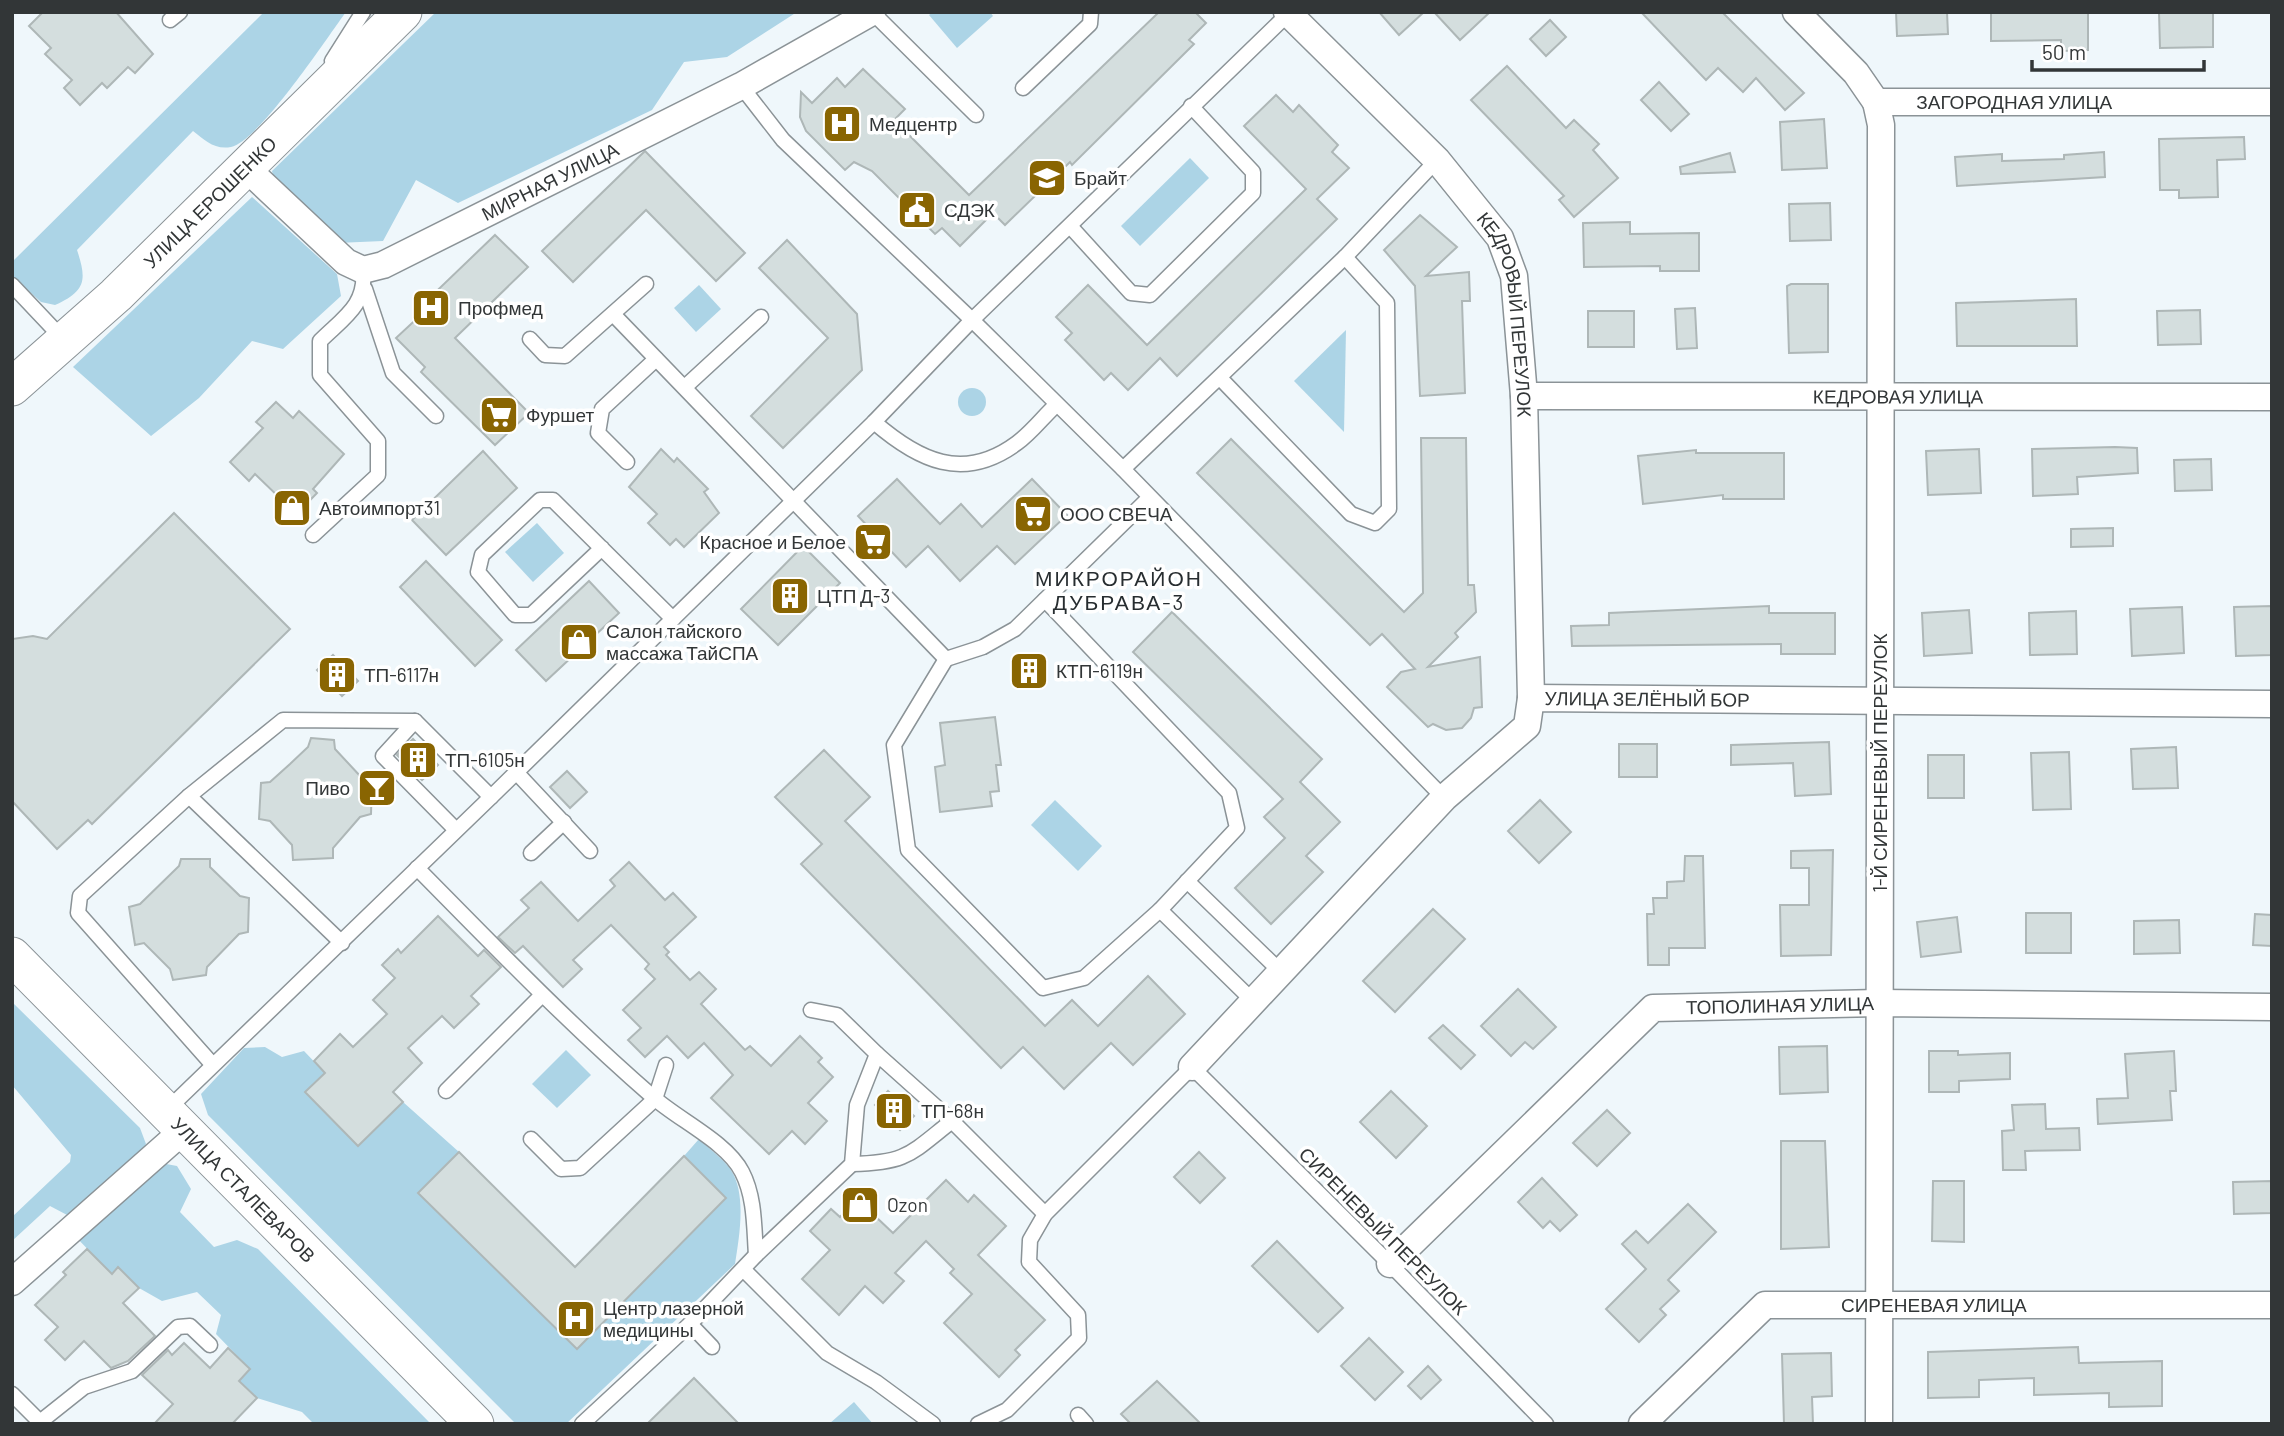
<svg xmlns="http://www.w3.org/2000/svg" width="2284" height="1436" font-family="Barlow,sans-serif">
<rect width="100%" height="100%" fill="#eff7fb"/>
<g fill="#acd4e6">
<path d="M264 12H346C326 39 260 140 231 147 214 150 205 140 193 131L77 250C87 280 86 291 55 305L41 302 12 276V262Z"/>
<polygon points="436,12 797,12 727,57 684,62 652,110 458,203 416,180 383,241 337,243 275,184 272,171"/>
<polygon points="933,12 990,12 993,16 957,48 929,15"/>
<polygon points="1190,158 1209,178 1140,246 1121,226"/>
<polygon points="252,197 337,274 341,296 283,349 252,341 199,398 151,436 73,367"/>
<polygon points="699,285 721,309 696,332 674,308"/>
<polygon points="1346,330 1344,432 1294,381"/>
<circle cx="972" cy="402" r="14"/>
<polygon points="537,523 564,553 533,582 505,552"/>
<polygon points="1055,800 1102,846 1078,871 1031,825"/>
<polygon points="12,1002 140,1128 146,1144 138,1157 69,1216 50,1206 12,1241 12,1217 70,1162 71,1155 12,1085"/>
<path d="M265 1047 282 1057 304 1051 325 1073 306 1092 403 1102 459 1152 419 1193 577 1349 684 1156 699 1139C709 1149 724 1159 731 1170 747 1195 739 1238 735 1264L566 1424H516L208 1115 201 1094 244 1048Z"/>
<polygon points="566,1050 591,1075 557,1108 532,1084"/>
<polygon points="161,1163 177,1166 191,1189 180,1212 214,1247 237,1240 258,1249 431,1424 314,1424 302,1412 257,1398 239,1381 250,1369 216,1334 221,1315 197,1292 162,1301 139,1288 118,1267 106,1279 100,1262 74,1235"/>
<polygon points="854,1402 873,1424 829,1424"/>
</g>
<g fill="#d4dede" stroke="#aeb7b7" stroke-width="2">
<polygon points="43,12 116,12 153,54 135,73 128,67 107,88 102,83 80,105 64,88 72,80 45,54 51,48 29,26"/>
<polygon points="1159,12 1195,12 1206,23 1189,40 1194,44 1072,165 1070,162 1005,225 993,213 960,246 942,228 935,234 872,171 854,162 845,170 806,131 800,117 801,92 812,103 837,78 845,87 863,69 905,109 896,118 909,135 969,195"/>
<polygon points="1379,12 1424,12 1399,35"/>
<polygon points="1434,12 1490,12 1460,40"/>
<polygon points="1641,12 1722,12 1804,93 1785,110 1756,78 1743,92 1718,68 1706,80"/>
<polygon points="1896,12 1947,12 1948,34 1897,36"/>
<polygon points="1991,12 2088,12 2088,50 2061,51 2061,40 1991,41"/>
<polygon points="2159,12 2213,12 2213,47 2160,48"/>
<polygon points="1550,20 1566,37 1546,56 1530,39"/>
<polygon points="1507,66 1566,128 1574,120 1599,144 1593,150 1618,178 1574,217 1559,200 1564,196 1471,100"/>
<polygon points="1659,82 1689,114 1671,131 1641,100"/>
<polygon points="1276,95 1293,112 1299,105 1338,145 1332,152 1349,168 1317,199 1337,219 1177,376 1160,358 1128,390 1111,373 1104,380 1065,340 1072,333 1056,317 1088,285 1147,345 1306,189 1244,126"/>
<polygon points="1824,119 1827,168 1782,170 1780,122"/>
<polygon points="2244,137 2245,159 2217,160 2218,197 2179,198 2179,190 2160,190 2159,139"/>
<polygon points="645,151 745,253 716,281 646,210 573,282 542,251"/>
<polygon points="2104,152 2105,177 1957,186 1955,157 2002,154 2002,161 2064,159 2064,155"/>
<polygon points="1730,153 1735,172 1681,174 1680,167"/>
<polygon points="1830,203 1831,240 1790,241 1789,204"/>
<polygon points="1420,215 1457,247 1426,276 1469,272 1470,301 1462,301 1465,393 1420,396 1415,286 1384,250"/>
<polygon points="1630,222 1630,234 1699,233 1699,271 1660,271 1660,266 1584,267 1583,223"/>
<polygon points="495,235 528,267 455,338 529,413 495,445 421,372 425,367 396,338 424,312 420,307"/>
<polygon points="787,240 857,314 862,370 783,448 751,416 828,338 759,268"/>
<polygon points="1791,284 1828,284 1828,352 1789,353 1787,286"/>
<polygon points="2076,299 2077,346 1957,346 1956,303"/>
<polygon points="1695,308 1697,348 1677,349 1675,309"/>
<polygon points="2200,310 2201,344 2158,345 2157,311"/>
<rect x="1588" y="311" width="46" height="36"/>
<polygon points="276,402 293,418 299,411 344,454 313,489 317,493 291,520 278,507 283,501 255,474 249,481 230,462 263,428 256,422"/>
<polygon points="1421,438 1466,438 1468,585 1474,585 1476,612 1455,633 1458,637 1428,667 1480,657 1482,707 1474,708 1471,718 1462,728 1446,730 1433,724 1428,727 1387,687 1401,672 1415,669 1382,634 1370,645 1197,473 1231,439 1404,612 1423,593"/>
<polygon points="2115,447 2137,448 2138,473 2077,477 2078,494 2033,496 2032,449"/>
<polygon points="661,449 674,462 677,458 708,489 704,492 719,513 684,547 676,539 670,545 648,523 657,514 629,487"/>
<polygon points="1979,449 1981,493 1928,495 1926,451"/>
<polygon points="1696,450 1696,453 1784,453 1784,499 1723,499 1723,495 1643,504 1638,456"/>
<polygon points="483,451 517,488 446,555 412,520"/>
<polygon points="2211,459 2212,490 2175,491 2174,460"/>
<polygon points="897,479 940,524 961,504 982,527 1032,479 1067,515 1015,564 997,546 960,581 928,546 906,567 858,516"/>
<polygon points="174,513 290,629 92,824 88,820 57,849 12,801 12,639 33,636 47,639"/>
<polygon points="2113,528 2113,546 2071,547 2071,529"/>
<polygon points="803,546 840,583 778,645 741,609"/>
<polygon points="426,561 502,640 475,666 400,587"/>
<polygon points="589,581 619,613 546,681 516,650"/>
<polygon points="1769,606 1769,613 1835,613 1835,654 1781,654 1781,644 1572,646 1571,626 1609,625 1609,613"/>
<polygon points="2272,606 2272,655 2236,656 2234,607"/>
<polygon points="2182,607 2184,653 2132,656 2130,609"/>
<polygon points="1969,610 1972,653 1924,656 1922,613"/>
<polygon points="2076,611 2077,654 2030,655 2029,613"/>
<polygon points="1172,612 1322,759 1300,782 1340,822 1306,856 1323,872 1271,924 1235,888 1285,838 1264,817 1283,799 1133,652"/>
<polygon points="333,655 358,681 342,696 317,670"/>
<polygon points="1039,660 1042,680 1019,682 1017,663"/>
<polygon points="995,717 1001,765 996,765 999,791 990,792 992,806 940,812 935,767 945,765 940,723"/>
<polygon points="311,738 334,740 335,749 362,778 372,781 371,814 360,817 333,848 333,858 293,860 292,845 270,821 259,819 261,783 270,782 290,764 308,747"/>
<polygon points="413,739 438,765 422,780 397,755"/>
<polygon points="1829,742 1831,794 1795,796 1793,763 1731,765 1731,745"/>
<rect x="1619" y="744" width="38" height="33"/>
<polygon points="2176,747 2178,788 2133,789 2131,749"/>
<polygon points="824,750 870,797 845,821 1045,1026 1072,1000 1098,1026 1148,976 1185,1014 1133,1065 1111,1043 1064,1089 1023,1047 1001,1068 801,864 822,844 775,797"/>
<polygon points="2069,752 2071,809 2033,810 2031,753"/>
<rect x="1928" y="755" width="36" height="43"/>
<polygon points="567,771 587,792 570,808 550,787"/>
<polygon points="1540,800 1571,832 1539,863 1508,831"/>
<polygon points="1833,850 1831,955 1781,956 1780,905 1809,905 1809,868 1791,868 1791,851"/>
<polygon points="1685,856 1703,856 1705,948 1669,948 1669,965 1648,965 1647,914 1654,914 1653,898 1667,898 1667,882 1684,881"/>
<polygon points="181,859 210,859 210,867 240,896 249,898 248,932 239,934 207,967 206,975 173,980 170,969 144,943 135,945 129,907 140,904 179,866"/>
<polygon points="629,862 665,900 673,893 696,917 664,947 669,952 666,955 690,980 699,972 716,989 701,1004 745,1050 750,1046 771,1066 800,1036 822,1058 818,1062 833,1077 808,1103 827,1121 805,1144 792,1131 769,1154 711,1098 733,1075 704,1043 688,1058 667,1036 645,1057 628,1040 641,1028 623,1010 655,979 645,969 649,964 611,925 573,960 582,969 563,987 523,946 515,953 498,937 529,908 521,900 541,882 578,921 615,886 610,880"/>
<polygon points="1433,909 1465,939 1395,1012 1363,981"/>
<rect x="2026" y="913" width="45" height="40"/>
<polygon points="2255,914 2272,915 2272,946 2253,945"/>
<polygon points="438,916 478,956 484,950 501,967 471,996 479,1004 454,1028 442,1016 408,1048 422,1063 393,1092 403,1102 358,1146 305,1092 325,1073 314,1061 340,1034 353,1047 387,1014 373,1000 395,978 382,965 398,949 401,953"/>
<polygon points="1957,917 1961,952 1921,957 1917,922"/>
<polygon points="2179,920 2180,953 2134,954 2134,921"/>
<polygon points="1518,989 1556,1027 1533,1049 1525,1042 1511,1056 1481,1026"/>
<polygon points="1443,1025 1475,1055 1461,1069 1429,1038"/>
<polygon points="1827,1046 1828,1092 1780,1094 1779,1047"/>
<polygon points="1929,1051 1958,1051 1958,1055 2010,1053 2010,1079 1959,1081 1959,1092 1929,1092"/>
<polygon points="2174,1051 2176,1091 2170,1091 2172,1120 2098,1124 2097,1099 2128,1098 2125,1054"/>
<polygon points="888,1091 914,1116 900,1130 875,1105"/>
<polygon points="1391,1091 1427,1126 1396,1158 1360,1122"/>
<polygon points="2045,1104 2046,1129 2079,1128 2080,1150 2025,1151 2026,1170 2003,1170 2002,1131 2014,1130 2012,1105"/>
<polygon points="1607,1110 1630,1133 1597,1166 1573,1143"/>
<polygon points="1781,1141 1825,1141 1829,1247 1781,1249"/>
<polygon points="459,1152 575,1267 684,1156 726,1198 577,1349 418,1193"/>
<polygon points="1199,1152 1225,1178 1200,1203 1174,1177"/>
<polygon points="1542,1178 1577,1215 1560,1231 1550,1221 1543,1228 1518,1202"/>
<polygon points="946,1180 968,1202 974,1195 1006,1226 978,1255 1045,1320 1015,1350 1020,1355 999,1377 944,1323 972,1294 950,1273 954,1269 926,1241 895,1273 904,1281 883,1303 865,1286 839,1315 802,1279 830,1250 810,1231 831,1209 840,1217 857,1199 893,1233"/>
<polygon points="1933,1181 1964,1181 1964,1242 1932,1241"/>
<polygon points="2272,1181 2272,1213 2234,1214 2233,1182"/>
<polygon points="1688,1204 1716,1232 1668,1280 1679,1291 1660,1309 1666,1315 1639,1342 1606,1309 1646,1269 1622,1244 1636,1231 1648,1243"/>
<polygon points="1277,1241 1343,1308 1318,1332 1252,1266"/>
<polygon points="87,1249 112,1274 118,1267 139,1288 123,1303 155,1336 128,1361 111,1368 84,1341 65,1360 45,1340 58,1327 35,1305 66,1275 63,1272"/>
<polygon points="1369,1338 1403,1372 1375,1400 1341,1366"/>
<polygon points="184,1343 210,1368 228,1348 250,1369 239,1381 257,1398 232,1424 154,1424 173,1404 142,1375 168,1350 172,1355"/>
<polygon points="2078,1347 2079,1363 2162,1361 2162,1406 2109,1407 2109,1393 2034,1395 2034,1378 1979,1380 1979,1397 1928,1398 1928,1352"/>
<polygon points="1831,1353 1832,1396 1812,1397 1813,1424 1784,1424 1782,1354"/>
<polygon points="1428,1366 1441,1380 1421,1399 1408,1386"/>
<polygon points="694,1378 739,1424 647,1424"/>
<polygon points="1157,1381 1201,1424 1131,1424 1121,1414"/>
</g>
<g fill="none" stroke-linecap="round" stroke-linejoin="round">
<g stroke="#8b9397" stroke-width="17">
<g id="service">
<polyline points="872,12 976,115"/>
<polyline points="170,20 180,12"/>
<polyline points="332,61 363,12"/>
<polyline points="741,86 783,140 972,320 1123,469 1444,798"/>
<polyline points="1023,88 1090,24 1091,12"/>
<polyline points="1070,226 1131,293 1150,295 1253,193 1253,172 1191,106"/>
<polyline points="12,285 64,340"/>
<polyline points="365,289 393,373 436,416"/>
<polyline points="613,314 946,659 983,647 1015,629 1149,498"/>
<polyline points="530,339 545,355 565,356 646,284"/>
<polyline points="1221,379 1351,514 1375,523 1389,509 1387,303 1345,257"/>
<polyline points="686,386 761,317"/>
<path d="M874 422C918 460 963 483 1017 443 1031 433 1043 417 1056 405"/>
<polyline points="627,462 598,433 602,409 656,359"/>
<polyline points="1123,469 1345,257 1437,160"/>
<path d="M313 535 378 475V441L320 375V341C343 318 367 305 363 270"/>
<polyline points="602,548 531,615 515,615 478,572 482,555 540,500 553,500 673,619"/>
<polyline points="1045,600 1229,793 1237,828 1160,910"/>
<polyline points="946,659 894,745 908,850 1043,988 1084,978 1160,910 1252,1000"/>
<polyline points="516,772 590,851"/>
<polyline points="189,796 342,943"/>
<polyline points="456,830 383,756 415,721 491,797"/>
<polyline points="531,853 564,822"/>
<path d="M417 868C494 946 570 1025 653 1097 677 1119 727 1142 742 1172 755 1197 754 1227 756 1255"/>
<polyline points="1187,881 1280,971"/>
<polyline points="212,1064 78,913 80,896 189,796 283,720 415,721"/>
<polyline points="446,1091 542,995"/>
<polyline points="167,1110 491,797 874,422 972,320 1288,14"/>
<polyline points="952,1121 1045,1214"/>
<polyline points="531,1139 561,1169 580,1168 655,1099 666,1065"/>
<path d="M852 1164C907 1163 910 1154 952 1121L877 1054"/>
<polyline points="744,1270 827,1353 876,1382 933,1424"/>
<polyline points="690,1324 712,1347"/>
<polyline points="12,1394 42,1424"/>
<polyline points="1078,1415 1086,1424"/>
<polyline points="40,1422 84,1387 132,1371 178,1327 190,1326 210,1345"/>
<polyline points="582,1424 690,1324 756,1255 852,1164 857,1105 877,1054 837,1015 811,1010"/>
<polyline points="978,1424 1007,1410 1079,1338 1078,1315 1029,1262 1030,1240 1045,1214 1192,1067 1390,1264 1546,1424"/>
</g>
</g>
<g stroke="#8b9397" stroke-width="29">
<g id="minor">
<path id="s1" d="M1287 12 1437 160 1500 238 1514 276 1524 396 1531 698"/>
<path id="s2" d="M1796 12 1856 73 1876 102H2272"/>
<polyline points="1876,102 1881,125 1879,1424"/>
<path id="s3" d="M247 169 346 262 363 270 383 265 741 86 872 12"/>
<path id="s4" d="M1524 396 2272 397"/>
<path id="s5" d="M1192 1067 1444 798 1527 726 1531 698 2272 704"/>
<path id="s6" d="M1390 1264 1653 1008 1878 1003 2272 1007"/>
<polyline points="12,1282 185,1129"/>
<path id="s7" d="M1642 1424 1765 1305H2272"/>
</g>
</g>
<g stroke="#8b9397" stroke-width="39">
<g id="secondary">
<path id="s8" d="M12 387 116 295 403 12"/>
<path id="s9" d="M12 956 475 1424"/>
</g>
</g>
<use href="#service" stroke="#fff" stroke-width="14"/>
<use href="#minor" stroke="#fff" stroke-width="26"/>
<use href="#secondary" stroke="#fff" stroke-width="37"/>
</g>
<defs>
<g id="hospital-square" transform="scale(2.0125)"><rect x="-9" y="-9" width="18" height="18" rx="4" fill="#896502" stroke="#fff"/><path d="M-5-5h3v3.5h4V-5h3V5h-3V1.5h-4V5h-3Z" fill="#fff"/></g>
<g id="school-square" transform="scale(2.0125)"><rect x="-9" y="-9" width="18" height="18" rx="4" fill="#896502" stroke="#fff"/><path d="M0-5L7-2L0 1L-7-2ZM-4 1L0 2.5L4 1V4Q0 6-4 4Z" fill="#fff"/></g>
<g id="civic-square" transform="scale(2.0125)"><rect x="-9" y="-9" width="18" height="18" rx="4" fill="#896502" stroke="#fff"/><path d="M-.6-6.5H3V-4.5H.6V-3L4-1V1h2V6H-6V1h2V-1L-.6-3ZM-1.2 2.5V6h2.4V2.5Z" fill="#fff"/></g>
<g id="supermarket-square" transform="scale(2.0125)"><rect x="-9" y="-9" width="18" height="18" rx="4" fill="#896502" stroke="#fff"/><path d="M-6-5.5h2.5l.6 2H6L4.5 2H-2.5L-4.4-4H-6ZM-1.5 3.2a1.3 1.3 0 1 0 .1 0ZM3 3.2a1.3 1.3 0 1 0 .1 0Z" fill="#fff"/></g>
<g id="shop-square" transform="scale(2.0125)"><rect x="-9" y="-9" width="18" height="18" rx="4" fill="#896502" stroke="#fff"/><path d="M-5-2.5h2.3a2.7 3.5 0 0 1 5.4 0H5L5.5 6h-11ZM-1.5-2.5h3a1.5 2.3 0 0 0-3 0Z" fill="#fff"/></g>
<g id="building-square" transform="scale(2.0125)"><rect x="-9" y="-9" width="18" height="18" rx="4" fill="#896502" stroke="#fff"/><path d="M-4-6H4V6H1V3H-1V6H-4ZM-2.5-4.3h1.7v1.8h-1.7ZM.8-4.3h1.7v1.8H.8ZM-2.5-1h1.7V.8h-1.7ZM.8-1h1.7V.8H.8Z" fill="#fff"/></g>
<g id="bar-square" transform="scale(2.0125)"><rect x="-9" y="-9" width="18" height="18" rx="4" fill="#896502" stroke="#fff"/><path d="M-6-5H6L.8 .8V4.5H3.5V6h-7V4.5H-.8V.8Z" fill="#fff"/></g>
</defs>
<g fill-rule="evenodd">
<use href="#hospital-square" x="842" y="124"/>
<use href="#school-square" x="1047" y="178"/>
<use href="#civic-square" x="917" y="210"/>
<use href="#hospital-square" x="431" y="308"/>
<use href="#supermarket-square" x="499" y="415"/>
<use href="#shop-square" x="292" y="508"/>
<use href="#supermarket-square" x="1033" y="514"/>
<use href="#supermarket-square" x="873" y="542"/>
<use href="#building-square" x="790" y="596"/>
<use href="#shop-square" x="579" y="642"/>
<use href="#building-square" x="1029" y="671"/>
<use href="#building-square" x="337" y="675"/>
<use href="#building-square" x="418" y="760"/>
<use href="#bar-square" x="377" y="788"/>
<use href="#building-square" x="894" y="1111"/>
<use href="#shop-square" x="860" y="1205"/>
<use href="#hospital-square" x="576" y="1319"/>
</g>
<g text-anchor="middle" stroke-width="7" stroke-linejoin="round" paint-order="stroke">
<g font-size="19" fill="#323637" stroke="#fff">
<text dy="7" stroke="none"><textPath href="#s2" startOffset="259">ЗАГОРОДНАЯ УЛИЦА</textPath></text>
<text dy="7" stroke="none"><textPath href="#s3" startOffset="362">МИРНАЯ УЛИЦА</textPath></text>
<text dy="7" stroke="none"><textPath href="#s8" startOffset="271">УЛИЦА ЕРОШЕНКО</textPath></text>
<text dy="7" stroke="none"><textPath href="#s1" startOffset="387">КЕДРОВЫЙ ПЕРЕУЛОК</textPath></text>
<text dy="7" stroke="none"><textPath href="#s4" startOffset="374">КЕДРОВАЯ УЛИЦА</textPath></text>
<text dy="7" stroke="none"><textPath href="#s5" startOffset="623">УЛИЦА ЗЕЛЁНЫЙ БОР</textPath></text>
<text transform="translate(1880 763) rotate(-90)" y="7">1-Й СИРЕНЕВЫЙ ПЕРЕУЛОК</text>
<text dy="7" stroke="none"><textPath href="#s6" startOffset="494">ТОПОЛИНАЯ УЛИЦА</textPath></text>
<text dy="7" stroke="none"><textPath href="#s9" startOffset="329">УЛИЦА СТАЛЕВАРОВ</textPath></text>
<text transform="translate(1383 1231) rotate(45)" y="7">СИРЕНЕВЫЙ ПЕРЕУЛОК</text>
<text dy="7" stroke="none"><textPath href="#s7" startOffset="340">СИРЕНЕВАЯ УЛИЦА</textPath></text>
</g>
<g font-size="19" fill="#323637" stroke="#fff" text-anchor="start">
<text x="869" y="131">Медцентр</text>
<text x="1074" y="185">Брайт</text>
<text x="944" y="217">СДЭК</text>
<text x="458" y="315">Профмед</text>
<text x="526" y="422">Фуршет</text>
<text x="319" y="515">Автоимпорт31</text>
<text x="1060" y="521">ООО СВЕЧА</text>
<text x="846" y="549" text-anchor="end">Красное и Белое</text>
<text x="817" y="603">ЦТП Д-3</text>
<text x="606" y="638">Салон тайского<tspan x="606" dy="22">массажа ТайСПА</tspan></text>
<text x="1056" y="678">КТП-6119н</text>
<text x="364" y="682">ТП-6117н</text>
<text x="445" y="767">ТП-6105н</text>
<text x="350" y="795" text-anchor="end">Пиво</text>
<text x="921" y="1118">ТП-68н</text>
<text x="887" y="1212">Ozon</text>
<text x="603" y="1315">Центр лазерной<tspan x="603" dy="22">медицины</tspan></text>
</g>
<g font-size="21" letter-spacing="2" fill="#272d30" stroke="#fff">
<text x="1119" y="586">МИКРОРАЙОН<tspan x="1119" dy="24">ДУБРАВА-3</tspan></text>
</g>
</g>
<rect width="2284" height="1436" fill="none" stroke="#323637" stroke-width="28"/>
<path d="M2032 60v10h172v-10" fill="none" stroke="#323637" stroke-width="3.5"/>
<text x="2042" y="60" font-size="21" fill="#323637" stroke="#ffffff" stroke-width="5" paint-order="stroke">50 m</text>
</svg>
